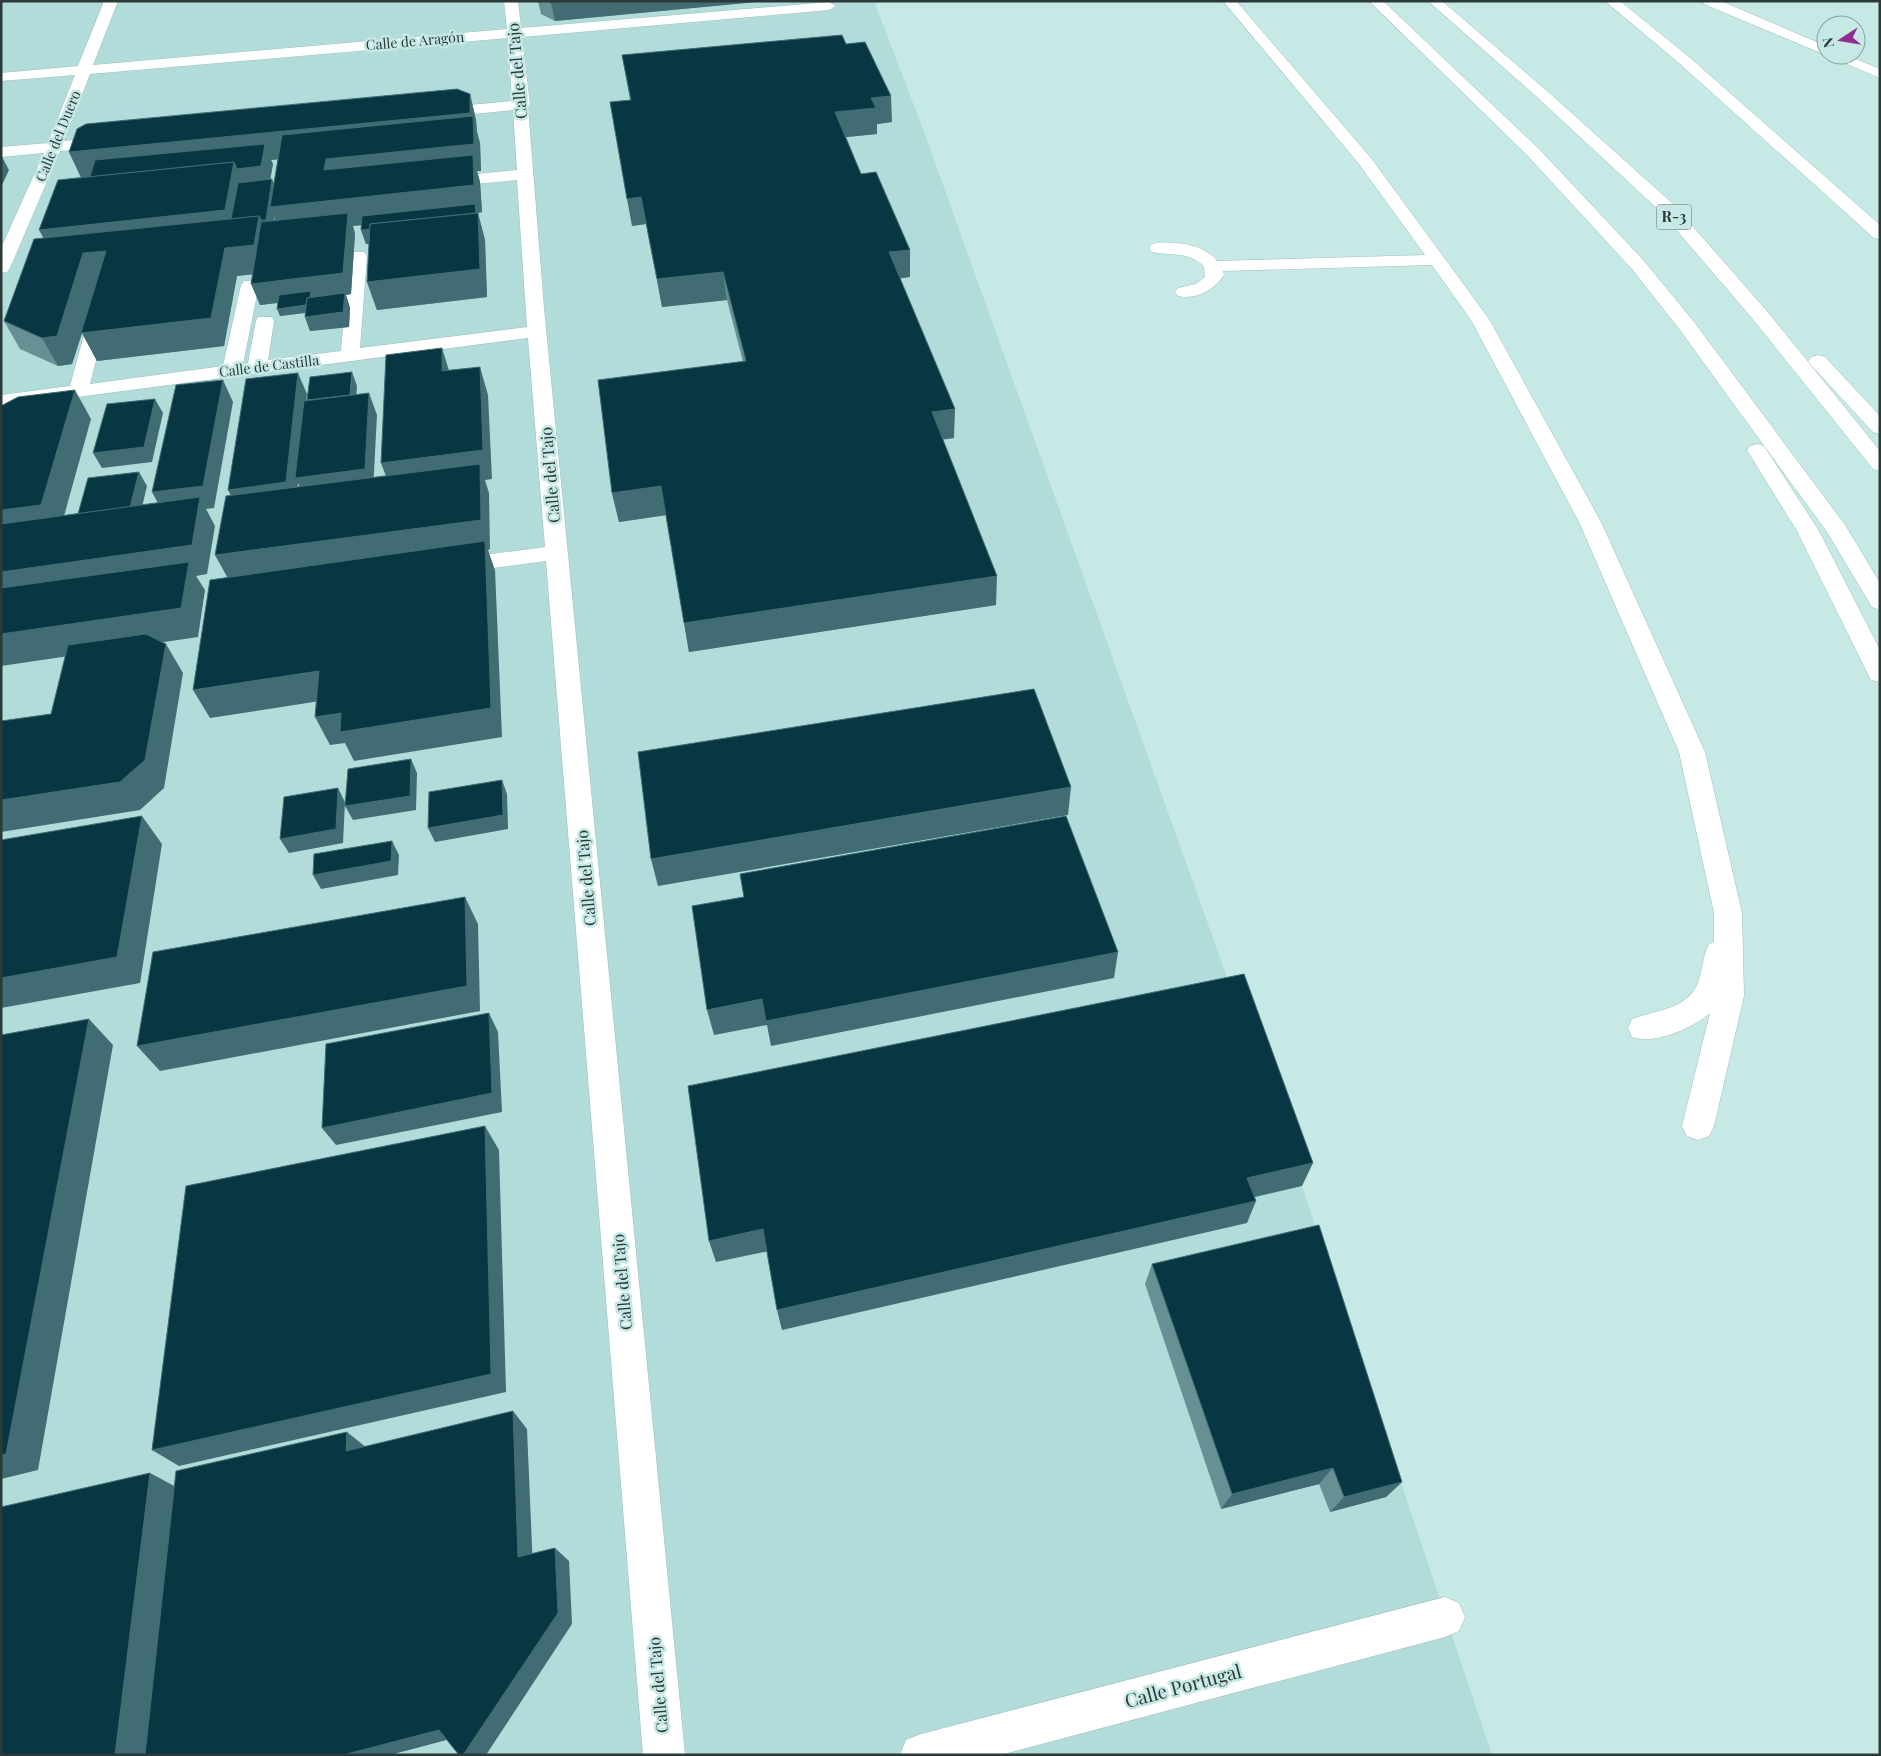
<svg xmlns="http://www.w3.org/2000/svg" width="1881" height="1756" font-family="'Playfair Display',serif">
<rect width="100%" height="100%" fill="#c6e9e6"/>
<polygon fill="#b1dcd9" points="1,1 874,1 923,129 1302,1186 1492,1755 1,1755"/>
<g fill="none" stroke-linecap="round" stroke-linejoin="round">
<g stroke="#9ebfbd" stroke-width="1">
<g id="minor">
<polygon points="104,1 118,1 93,65 507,29 504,1 518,1 521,28 829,2 836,6 829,10 522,37 530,105 528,107 544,308 685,1755 643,1755 546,561 454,573 446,571 443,566 446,561 454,559 545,547 528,338 1,407 1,395 70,386 90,313 93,309 105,309 108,313 90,384 223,366 241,285 244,281 256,281 259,285 243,364 248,363 256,321 258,317 272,317 274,321 268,360 341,351 349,256 352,252 364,252 367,256 360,348 527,327 517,180 443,187 435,182 443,177 517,170 513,110 436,118 428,113 436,108 512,101 508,38 90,74 64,141 109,137 117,142 109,147 60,151 10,268 7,272 1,273 1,248 44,153 1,157 1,147 48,143 75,75 1,81 1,73 78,66"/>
<path d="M1223 1H1236L1371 158 1489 319 1601 522 1705 752 1742 913 1744 996 1714 1126 1709 1136 1698 1140 1687 1136 1682 1126 1710 1013C1692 1028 1656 1045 1632 1037L1628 1028 1632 1019C1653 1011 1687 1009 1697 985 1703 972 1702 957 1709 944L1714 942V913L1679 752 1579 522 1471 320 1432 265 1223 271 1224 275C1214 290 1196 300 1178 296L1175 292 1178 288 1196 284 1205 277 1204 267C1192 251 1169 256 1152 252L1149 248 1152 244C1171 240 1205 244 1217 261L1425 255 1359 164Z"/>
<polygon points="1605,1 1620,1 1689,57 1880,225 1880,239 1874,238 1679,63"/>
<polygon points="1703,1 1721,1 1826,46 1826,55 1846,55 1880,69 1880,78 1704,4"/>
<polygon points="1445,1597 1459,1603 1465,1617 1459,1631 1445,1637 1000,1755 900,1755 906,1740 921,1734"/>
</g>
</g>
<g stroke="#9ebfbd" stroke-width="1">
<g id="highway">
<polygon points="1369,1 1383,1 1540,150 1644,261 1694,322 1845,525 1880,583 1880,610 1872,607 1827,532 1680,330 1632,269 1528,156"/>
<polygon points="1428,1 1442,1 1547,91 1673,204 1766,310 1880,451 1880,471 1873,469 1752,318 1661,212 1537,97"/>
<polygon points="1818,355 1825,357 1880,416 1880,434 1873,432 1811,365 1808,361 1811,357"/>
<polygon points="1757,444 1764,446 1819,531 1880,650 1880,682 1871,680 1868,674 1797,531 1747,450 1750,446"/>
</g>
</g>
<use href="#minor" fill="#fff" fill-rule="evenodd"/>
<use href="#highway" fill="#fff" fill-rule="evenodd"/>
</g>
<g fill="#679094" fill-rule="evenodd">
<polygon points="538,1 766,1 555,21 541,14"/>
<polygon points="846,44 892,122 877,124 877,134 846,137 861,174 910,250 910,277 900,278 954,438 943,439 996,605 689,652 666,515 619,522 612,493 743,362 727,300 662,307 646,224 632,226 630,100 622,55"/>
<path d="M470 94 476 120 477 132 480 143 481 171H477L480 182 482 212 478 213 485 240 487 297 377 310 367 282 369 244H366L361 230V225L353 226 355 234 351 294 346 295 350 308 349 327 310 331 305 317V313L280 316 277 303 260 305 253 274 237 276 224 346 97 361 82 333 72 364 58 366 20 349 4 321 44 238 81 178 69 152ZM278 159 274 184 270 179 273 164 271 160Z"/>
<polygon points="1152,1264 1402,1482 1386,1497 1330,1512 1319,1484 1221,1509 1145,1284"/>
</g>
<g fill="#416c74" fill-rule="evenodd">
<polygon points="566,1 766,1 555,21 551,3"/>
<path d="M470 94 476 120 477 132 480 143 481 171H477L480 182 482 212 478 213 485 240 487 297 377 310 367 282 480 269 478 232 366 244 361 230 476 218V213L353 226 355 234 351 294 346 295 350 308 349 327 310 331 305 317 343 312 345 295 314 299 312 312 280 316 277 309 310 305V299L260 305 251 284 343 273 347 227 281 234 274 216 272 234H266L270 243 265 273 237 276 224 346 97 361 82 333 72 364 58 366 42 338 57 336 83 254 54 257 39 230 225 210 228 191 97 205 87 184 233 169 234 164 82 179 69 152 470 113ZM474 140V144L326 159 324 170 334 197 335 186 474 171V185L276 206 277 193 272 179 266 220H261L259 216 258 221 239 223 245 189 269 187 273 164 271 160ZM262 161 261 166 237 169 235 164ZM255 236 254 245 225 248 211 318 82 333 97 281 120 279 107 252Z"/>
<polygon points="891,96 892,122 877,124 877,134 837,138 835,112 871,98"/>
<polygon points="1,155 9,170 1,187"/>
<polygon points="641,197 646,224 632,226 627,199"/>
<polygon points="910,250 910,277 890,280 889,252"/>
<polygon points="723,272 727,300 662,307 657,279"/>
<polygon points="442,348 451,377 442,371"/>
<polygon points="480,367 488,395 492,479 485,480 489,493 490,549 488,550 495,570 502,737 354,761 345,743 330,745 315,717 341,713 491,708 231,584 215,555 392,492 381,463"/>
<polygon points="352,372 357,386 355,417 350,403"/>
<polygon points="298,373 307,394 298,478 369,393 377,415 373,491 305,500 298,483 296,504 239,512 228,490"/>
<polygon points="223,380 233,402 214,508 206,509 215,526 207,574 196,576 205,590 198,637 1,666 1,572 164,514 152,492"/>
<polygon points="75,390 91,419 59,534 1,542 1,510"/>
<polygon points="155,399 163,413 152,462 102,468 93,453"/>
<polygon points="955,409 954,438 933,441 932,412"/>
<polygon points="139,472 147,486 138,524 86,531"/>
<polygon points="661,486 667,515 619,522 612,493"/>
<polygon points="997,576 996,605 689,652 684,623"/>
<polygon points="166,644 183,673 164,788 140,810 1,832 1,800"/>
<polygon points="319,671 333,699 210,718 193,690"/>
<polygon points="411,759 417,773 416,810 353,820 345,806"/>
<polygon points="502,780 507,794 508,829 435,842 428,828"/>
<polygon points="1071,787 1068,815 658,886 651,859"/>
<polygon points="338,788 345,802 343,843 289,853 280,839"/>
<polygon points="142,816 162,844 140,983 1,1008 1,978"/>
<polygon points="392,841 399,855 398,875 321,889 313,875"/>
<polygon points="465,897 478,924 480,1011 160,1071 137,1046"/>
<polygon points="1118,952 1114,978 771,1046 767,1025 714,1035 707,1010 762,999"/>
<polygon points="489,1013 498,1032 502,1112 336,1145 322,1128"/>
<polygon points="89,1019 113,1045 38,1470 1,1479 1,1455"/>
<polygon points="485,1126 499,1150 506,1392 179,1466 152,1450"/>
<polygon points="1313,1163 1302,1186 1238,1201 1247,1178"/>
<polygon points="1256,1201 1247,1223 782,1330 777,1310"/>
<polygon points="763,1229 769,1251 716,1262 709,1241"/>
<polygon points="513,1411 527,1429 533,1570 518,1557"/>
<polygon points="347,1432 367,1448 346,1451"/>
<polygon points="1333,1468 1319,1484 1221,1509 1232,1494"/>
<polygon points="150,1473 178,1488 148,1755 115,1755"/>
<polygon points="1402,1482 1386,1497 1330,1512 1344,1497"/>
<polygon points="555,1548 569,1561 572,1624 486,1755 463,1755"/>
<polygon points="439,1730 458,1737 390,1755 343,1755"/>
</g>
<g fill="#083743" stroke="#416c74">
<polygon points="548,1 566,1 551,3"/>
<polygon points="842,35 846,44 865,42 891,96 871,98 876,108 835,112 861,174 876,172 910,250 889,252 955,409 932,412 997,576 684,623 661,486 612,493 598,380 746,361 723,272 657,279 641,197 627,199 610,102 631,100 622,55"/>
<polygon points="457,89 470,94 470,113 69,152 77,129 86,124"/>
<polygon points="473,116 474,144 326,159 324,170 473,155 474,185 270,207 282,135"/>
<polygon points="265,144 261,166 237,169 234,162 90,177 95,160"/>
<polygon points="234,162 225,210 39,230 58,180"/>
<polygon points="272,179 266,220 261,220 259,216 231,219 238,183"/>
<polygon points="475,204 476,213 370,224 370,229 361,230 362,216"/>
<polygon points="348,213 343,273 251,284 261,222"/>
<polygon points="478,213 480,269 367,282 370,224"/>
<polygon points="259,216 254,245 225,248 211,318 81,333 106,251 83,253 57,336 42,338 4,321 34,239"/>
<polygon points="311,291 310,297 307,298 306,305 277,309 279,295"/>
<polygon points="345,293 343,312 305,317 307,298"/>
<polygon points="442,348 442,371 480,367 483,450 381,463 386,355"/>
<polygon points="352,372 350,395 307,400 310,377"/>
<polygon points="298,373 286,482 228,490 246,379"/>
<polygon points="223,380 203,486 152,492 176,385"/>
<polygon points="75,390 41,505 1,510 1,406 18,397"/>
<polygon points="369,393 365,469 295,478 304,401"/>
<polygon points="155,399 144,447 93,453 107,404"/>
<polygon points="480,464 481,520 215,555 226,496"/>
<polygon points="139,472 130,507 78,514 88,478"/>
<polygon points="200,497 192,545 1,572 1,524"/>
<polygon points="485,541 491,708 340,732 341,713 315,717 319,671 193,690 210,580"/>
<polygon points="189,562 181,608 1,634 1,588"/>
<polygon points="146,634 166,644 145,760 120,782 1,800 1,721 51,714 68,645"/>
<polygon points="1034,689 1071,787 651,859 638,752"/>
<polygon points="411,759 410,796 345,806 348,769"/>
<polygon points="502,780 503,815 428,828 429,792"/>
<polygon points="338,788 336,829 280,839 284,797"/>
<polygon points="142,816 117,957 1,978 1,840"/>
<polygon points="1066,816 1118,952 766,1021 762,999 707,1010 692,906 744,897 740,874"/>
<polygon points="392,841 391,861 313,875 314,854"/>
<polygon points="465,897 467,986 137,1046 153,952"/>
<polygon points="1244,974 1313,1163 1247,1178 1256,1201 777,1310 763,1229 709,1241 688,1086"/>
<polygon points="489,1013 492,1093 322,1128 326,1044"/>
<polygon points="89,1019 6,1454 1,1455 1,1035"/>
<polygon points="485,1126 491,1374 152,1450 186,1186"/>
<polygon points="1319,1225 1402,1482 1344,1497 1333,1468 1232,1494 1152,1264"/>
<polygon points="513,1411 518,1557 555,1548 558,1613 463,1755 459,1755 439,1730 343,1755 145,1755 176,1471 347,1432 346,1451"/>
<polygon points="150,1473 115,1755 1,1755 1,1507"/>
</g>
<g text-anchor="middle" stroke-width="5" stroke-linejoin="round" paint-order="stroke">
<g font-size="14" fill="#2b3938" stroke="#c6e9e6">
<text transform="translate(415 41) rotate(-5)" y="5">Calle de Aragón</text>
<text transform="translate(58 136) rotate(-68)" y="5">Calle del Duero</text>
<text transform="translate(269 366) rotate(-7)" y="5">Calle de Castilla</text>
</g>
<rect fill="#c6e9e6" stroke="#5a6e6c" stroke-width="1" x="1656.5" y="204.5" width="35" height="25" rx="4"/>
<g font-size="15" font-weight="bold" fill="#2b3938">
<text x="1674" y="222">R-3</text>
</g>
<g font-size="16" fill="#2b3938" stroke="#c6e9e6">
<text transform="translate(517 71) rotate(-95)" y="6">Calle del Tajo</text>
<text transform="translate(550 475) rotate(-95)" y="6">Calle del Tajo</text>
<text transform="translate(586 878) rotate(-95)" y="6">Calle del Tajo</text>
<text transform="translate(622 1282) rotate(-95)" y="6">Calle del Tajo</text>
<text transform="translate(658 1685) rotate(-95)" y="6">Calle del Tajo</text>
</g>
<g font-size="19" fill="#2b3938" stroke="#c6e9e6">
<text transform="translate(1183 1686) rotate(-15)" y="7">Calle Portugal</text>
</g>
</g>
<rect width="1881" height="1756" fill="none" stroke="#2b3938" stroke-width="5"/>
<g transform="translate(1841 40) rotate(258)"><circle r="24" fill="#c6e9e6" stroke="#88a3a0"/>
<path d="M0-4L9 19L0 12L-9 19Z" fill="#932c90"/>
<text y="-8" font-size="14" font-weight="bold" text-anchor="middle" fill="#2b3938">N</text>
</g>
</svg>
